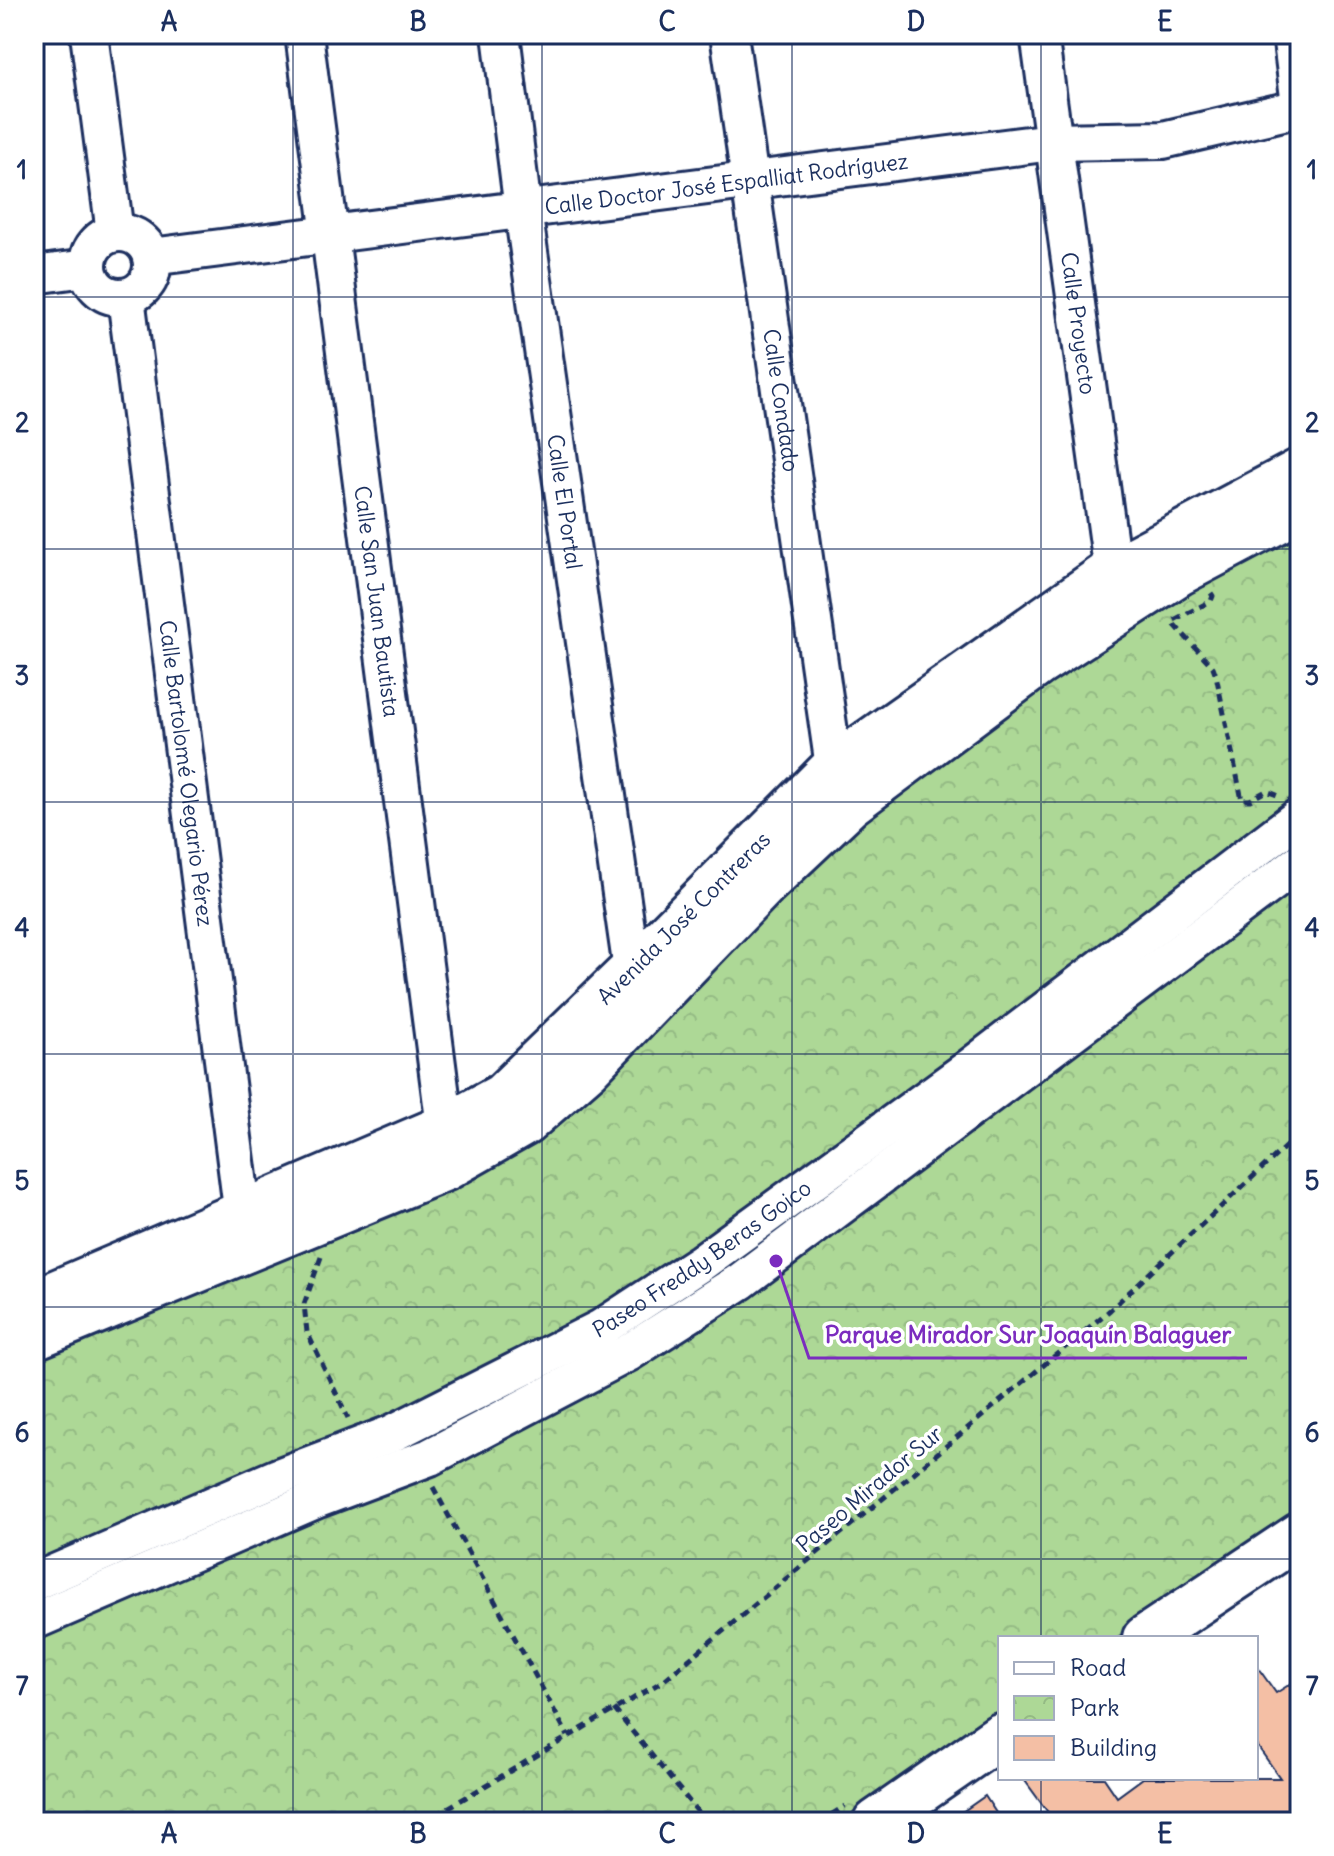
<svg xmlns="http://www.w3.org/2000/svg" width="1334" height="1856" font-family="Delius,sans-serif">
<defs>
<pattern id="park-crowns" width="20" height="18" patternUnits="userSpaceOnUse" patternTransform="scale(2)"><rect width="20" height="18" fill="#add896"/><path d="M2 6a3 3 0 1 1 6 0M12 15a3 3 0 1 1 6 0" fill="none" stroke="#94ba84"/></pattern>
</defs>
<rect width="100%" height="100%" fill="#fff"/>
<filter id="ink" filterUnits="userSpaceOnUse"><feTurbulence type="fractalNoise" baseFrequency=".0125" numOctaves="2"/><feDisplacementMap in="SourceGraphic" scale="16" xChannelSelector="R" yChannelSelector="G"/><feConvolveMatrix kernelMatrix="1 2 1 2 8 2 1 2 1" color-interpolation-filters="sRGB"/></filter>
<g filter="url(#ink)">
<polygon fill="url(#park-crowns)" stroke="#64847a" stroke-width="2" points="1300,523 1300,1515 1117,1638 1000,1638 1000,1716 839,1822 34,1822 34,1352 471,1170 776,892 1046,674"/>
<g fill="#f4bfa5" stroke="#1b2f5e" stroke-width="2">
<polygon points="1256,1665 1276,1693 1300,1678 1300,1822 1055,1822 1023,1778 1104,1778 1117,1797 1143,1778 1280,1778 1256,1744"/>
<polygon points="985,1796 1002,1822 948,1822"/>
</g>
<g fill="none" stroke-linecap="round" stroke-linejoin="round">
<g stroke="#1b2f5e" stroke-width="42">
<g id="minor">
<polyline points="89,34 115,233"/>
<path id="s1" d="M304 34 445 1127V1151"/>
<path id="s2" d="M501 34 523 210 632 970"/>
<path id="s3" d="M729 34 834 767 844 791"/>
<path id="s4" d="M1039 34 1116 595"/>
<polyline points="1291,34 1300,105"/>
<circle cx="120" cy="265" r="32"/>
<path id="s5" d="M151 257 1052 142 1163 140 1300 108"/>
<polyline points="34,275 87,268"/>
<path id="s6" d="M126 297 246 1240"/>
<path id="s7" d="M34 1582 278 1477 391 1434 601 1328 702 1262 969 1068 1300 816"/>
<polyline points="34,1621 318,1499 430,1457 628,1353 741,1281 1300,862"/>
</g>
</g>
<g stroke="#1b2f5e" stroke-width="50">
<g id="major">
<path id="s8" d="M34 1302 445 1127 502 1096 632 970 834 767 1112 571 1300 471"/>
<polyline points="34,1337 446,1168 525,1123 588,1068 766,883 850,804 1038,664 1179,573 1300,509"/>
<polyline points="1145,1638 1300,1535"/>
<polyline points="876,1822 1000,1736"/>
</g>
</g>
<g stroke="#1b2f5e" stroke-width="5" stroke-dasharray="8 6" stroke-linecap="butt">
<polyline points="1211,593 1213,596 1211,601 1174,620 1173,623 1213,667 1216,675 1242,800 1250,800 1266,791 1277,795"/>
<polyline points="321,1257 304,1304 307,1332 348,1418"/>
<polyline points="433,1487 568,1736"/>
<polyline points="614,1709 706,1822"/>
<polyline points="424,1822 663,1681 1110,1310 1300,1133"/>
<polyline points="820,1822 845,1806"/>
</g>
<use href="#minor" stroke="#fff" stroke-width="36"/>
<use href="#major" stroke="#fff" stroke-width="44"/>
</g>
</g>
<path fill="none" stroke="#1b2f5e" stroke-width="2" stroke-opacity="0.55" d="M293 34V1822M542 34V1822M792 34V1822M1041 34V1638M34 297H1300M34 549H1300M34 802H1300M34 1054H1300M34 1307H1300M34 1559H1300M1041 1778V1822"/>
<g text-anchor="middle" stroke-width="7" stroke-linejoin="round" paint-order="stroke">
<g font-size="22" fill="#1b2f5e" stroke="#fff">
<text dy="8" stroke="none"><textPath href="#s5" startOffset="580">Calle Doctor José Espalliat Rodríguez</textPath></text>
<text dy="8" stroke="none"><textPath href="#s4" startOffset="292">Calle Proyecto</textPath></text>
<text dy="8" stroke="none"><textPath href="#s3" startOffset="370">Calle Condado</textPath></text>
<text dy="8" stroke="none"><textPath href="#s2" startOffset="472">Calle El Portal</textPath></text>
<text dy="8" stroke="none"><textPath href="#s1" startOffset="572">Calle San Juan Bautista</textPath></text>
<text dy="8" stroke="none"><textPath href="#s6" startOffset="480">Calle Bartolomé Olegario Pérez</textPath></text>
<text dy="8" stroke="none"><textPath href="#s8" startOffset="766">Avenida José Contreras</textPath></text>
<text dy="8" stroke="none"><textPath href="#s7" startOffset="744">Paseo Freddy Beras Goico</textPath></text>
<text transform="translate(869 1489) rotate(-40)" y="8">Paseo Mirador Sur</text>
</g>
</g>
<path fill="none" stroke="#7b2cbf" stroke-width="3" d="M776 1261L809 1358H1247"/>
<circle fill="#7b2cbf" stroke="#fff" stroke-width="3" cx="776" cy="1261" r="8"/>
<g font-size="24" text-anchor="middle" font-weight="bold" fill="#7b2cbf" stroke="#fff" stroke-width="7" stroke-linejoin="round" paint-order="stroke">
<text x="1028" y="1343">Parque Mirador Sur Joaquín Balaguer</text>
</g>
<rect width="1334" height="1856" fill="none" stroke="#fff" stroke-width="88"/>
<rect x="998" y="1636" width="260" height="144" fill="#ffffff" stroke="#a4acbf" stroke-width="2"/>
<rect x="1014" y="1662" width="40" height="12" fill="#ffffff" stroke="#a4acbf" stroke-width="2"/>
<text x="1070" y="1676" font-size="24" fill="#1b2f5e">Road</text>
<rect x="1014" y="1696" width="40" height="24" fill="url(#park-crowns)" stroke="#a4acbf" stroke-width="2"/>
<text x="1070" y="1716" font-size="24" fill="#1b2f5e">Park</text>
<rect x="1014" y="1736" width="40" height="24" fill="#f4bfa5" stroke="#a4acbf" stroke-width="2"/>
<text x="1070" y="1756" font-size="24" fill="#1b2f5e">Building</text>
<rect x="44" y="44" width="1246" height="1768" fill="none" stroke="#1b2f5e" stroke-width="3"/>
<g font-size="26" text-anchor="middle" font-weight="bold" fill="#1b2f5e">
<text x="169" y="31">A</text>
<text x="418" y="31">B</text>
<text x="667" y="31">C</text>
<text x="916" y="31">D</text>
<text x="1165" y="31">E</text>
<text x="22" y="179">1</text>
<text x="1312" y="179">1</text>
<text x="22" y="432">2</text>
<text x="1312" y="432">2</text>
<text x="22" y="685">3</text>
<text x="1312" y="685">3</text>
<text x="22" y="937">4</text>
<text x="1312" y="937">4</text>
<text x="22" y="1190">5</text>
<text x="1312" y="1190">5</text>
<text x="22" y="1442">6</text>
<text x="1312" y="1442">6</text>
<text x="22" y="1695">7</text>
<text x="1312" y="1695">7</text>
<text x="169" y="1843">A</text>
<text x="418" y="1843">B</text>
<text x="667" y="1843">C</text>
<text x="916" y="1843">D</text>
<text x="1165" y="1843">E</text>
</g>
</svg>
